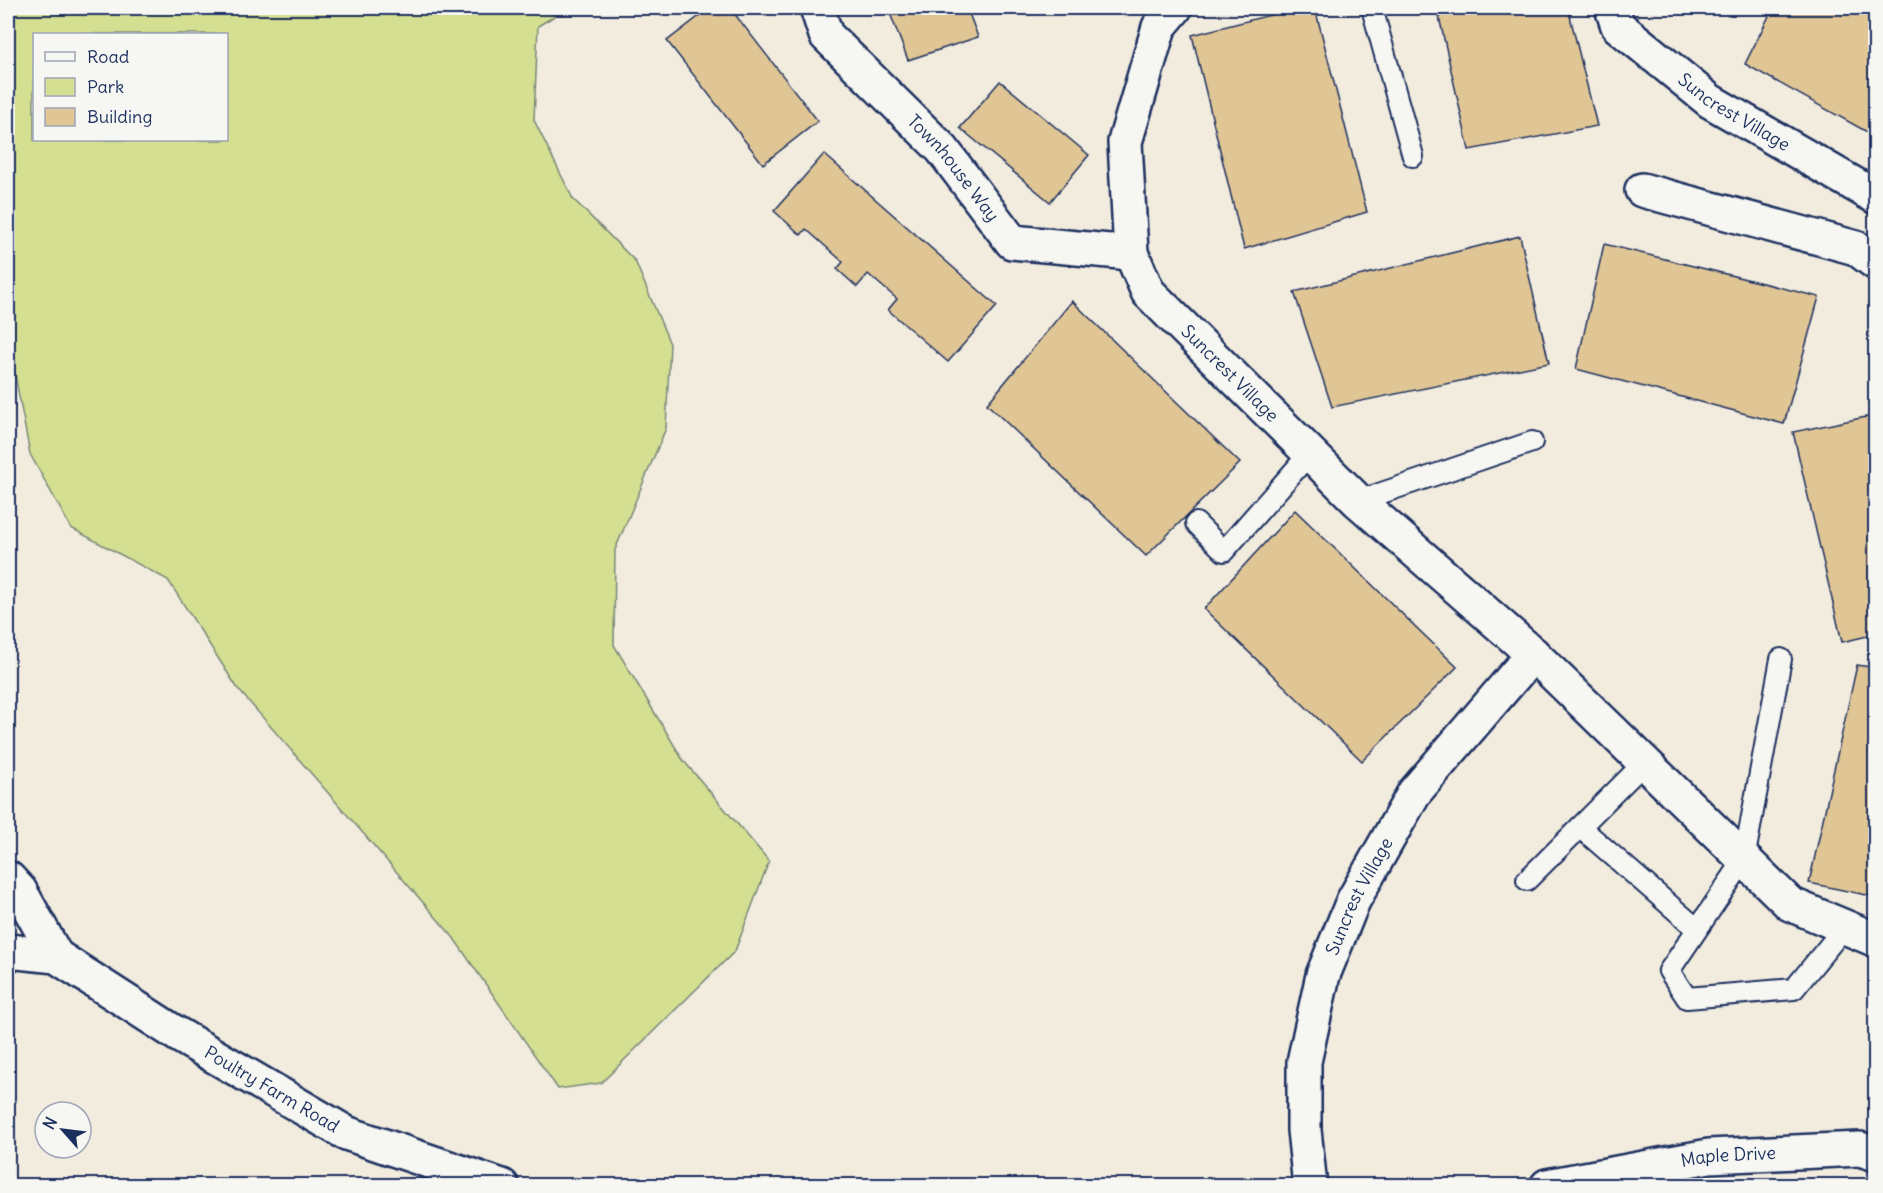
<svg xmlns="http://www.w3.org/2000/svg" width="1883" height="1193" font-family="Delius,sans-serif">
<rect width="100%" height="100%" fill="#f2ecdf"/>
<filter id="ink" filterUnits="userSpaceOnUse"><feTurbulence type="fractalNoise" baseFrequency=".0167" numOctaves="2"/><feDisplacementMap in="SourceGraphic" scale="12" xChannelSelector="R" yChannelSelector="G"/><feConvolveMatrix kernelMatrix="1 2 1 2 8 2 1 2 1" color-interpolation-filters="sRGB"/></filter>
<g filter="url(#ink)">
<path fill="#d4df91" stroke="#788778" stroke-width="1.5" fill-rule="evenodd" d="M8 8H568L538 26 534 120 573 199 635 261 670 344 666 428 615 550 614 645 683 760 769 861 735 951 601 1083 558 1089 453 937 238 689 168 580 71 528 30 454 8 338ZM34 34H226V140H34Z"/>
<g fill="#e0c595" stroke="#1b2f5e" stroke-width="1.5">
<polygon points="710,8 730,8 818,121 763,164 667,41"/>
<polygon points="888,8 967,8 978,37 908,60"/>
<polygon points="1298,8 1315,8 1367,212 1244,249 1192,35"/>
<polygon points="1437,8 1568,8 1597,126 1469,150"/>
<polygon points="1773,8 1876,8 1876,137 1745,64"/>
<polygon points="1000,81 1089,155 1050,202 960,128"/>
<polygon points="824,154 997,306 948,362 888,310 897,299 868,274 857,287 837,269 843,262 806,229 801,235 774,211"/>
<polygon points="1520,236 1549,363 1332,407 1294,292"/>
<polygon points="1604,244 1819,297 1784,424 1576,369"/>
<polygon points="1072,301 1240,463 1146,556 987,404"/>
<polygon points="1876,415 1876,634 1842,642 1793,432"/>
<polygon points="1295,510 1457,667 1362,761 1204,609"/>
<polygon points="1857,665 1876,668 1876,897 1809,883"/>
</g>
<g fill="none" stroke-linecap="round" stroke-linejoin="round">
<g stroke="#1b2f5e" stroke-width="24">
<g id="service">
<polyline points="1372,8 1413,156"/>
<polyline points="1358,501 1532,442"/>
<polyline points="1196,523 1224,551 1310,453"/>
<polyline points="1781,659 1744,860 1669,971 1687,998 1794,989 1843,929"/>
<polyline points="1644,763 1580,827 1696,928"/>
<polyline points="1527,880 1580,827"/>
</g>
</g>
<g stroke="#1b2f5e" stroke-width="38">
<g id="minor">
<path id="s1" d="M817 8 826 35 942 149 1012 242 1131 253"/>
<path id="s2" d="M1175 8 1159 27 1125 142 1131 253 1148 292 1358 501 1533 654 1790 904 1876 940"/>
<path id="s3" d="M1612 8 1618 26 1710 101 1876 197"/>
<polyline points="1642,190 1856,248 1876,263"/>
<polyline points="8,878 20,891 56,956"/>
<path id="s4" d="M8 951 56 956 177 1034 346 1133 502 1186"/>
<path id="s5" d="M1310 1186 1304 1130V1062L1323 975 1353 901 1414 793 1533 654"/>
<path id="s6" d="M1547 1186 1709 1156 1860 1149 1876 1154"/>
</g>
</g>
<use href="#service" stroke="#f6f6f2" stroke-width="20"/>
<use href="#minor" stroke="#f6f6f2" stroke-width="33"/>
</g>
</g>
<g text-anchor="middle" stroke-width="5" stroke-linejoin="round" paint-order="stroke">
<g font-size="18" fill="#1b2f5e" stroke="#f6f6f2">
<text dy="6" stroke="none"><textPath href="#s3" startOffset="164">Suncrest Village</textPath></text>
<text dy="6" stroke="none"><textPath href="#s1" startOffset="213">Townhouse Way</textPath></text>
<text dy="6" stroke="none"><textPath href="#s2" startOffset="414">Suncrest Village</textPath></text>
<text dy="6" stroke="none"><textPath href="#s5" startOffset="300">Suncrest Village</textPath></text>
<text dy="6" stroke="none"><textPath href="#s4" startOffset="302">Poultry Farm Road</textPath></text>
<text dy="6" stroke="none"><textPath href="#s6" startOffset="184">Maple Drive</textPath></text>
</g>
</g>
<rect width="1883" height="1193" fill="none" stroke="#f6f6f2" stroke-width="30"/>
<rect x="15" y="15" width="1853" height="1163" fill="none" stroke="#1b2f5e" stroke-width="2" filter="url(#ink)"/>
<rect x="33" y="33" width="195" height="108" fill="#f6f6f2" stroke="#9ea6b7" stroke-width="1.5"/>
<rect x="45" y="52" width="30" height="9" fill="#f6f6f2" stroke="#9ea6b7" stroke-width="1.5"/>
<text x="87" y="63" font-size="18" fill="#1b2f5e">Road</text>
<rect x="45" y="78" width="30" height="18" fill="#d4df91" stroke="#9ea6b7" stroke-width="1.5"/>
<text x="87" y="93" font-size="18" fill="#1b2f5e">Park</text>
<rect x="45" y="108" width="30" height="18" fill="#e0c595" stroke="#9ea6b7" stroke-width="1.5"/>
<text x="87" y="123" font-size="18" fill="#1b2f5e">Building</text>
<g transform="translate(63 1130) rotate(298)"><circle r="28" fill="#f6f6f2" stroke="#9ea6b7" stroke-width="1.5"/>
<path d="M0-4.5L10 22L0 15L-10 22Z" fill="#1b2f5e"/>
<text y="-9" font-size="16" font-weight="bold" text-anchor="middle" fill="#1b2f5e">N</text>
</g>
</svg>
